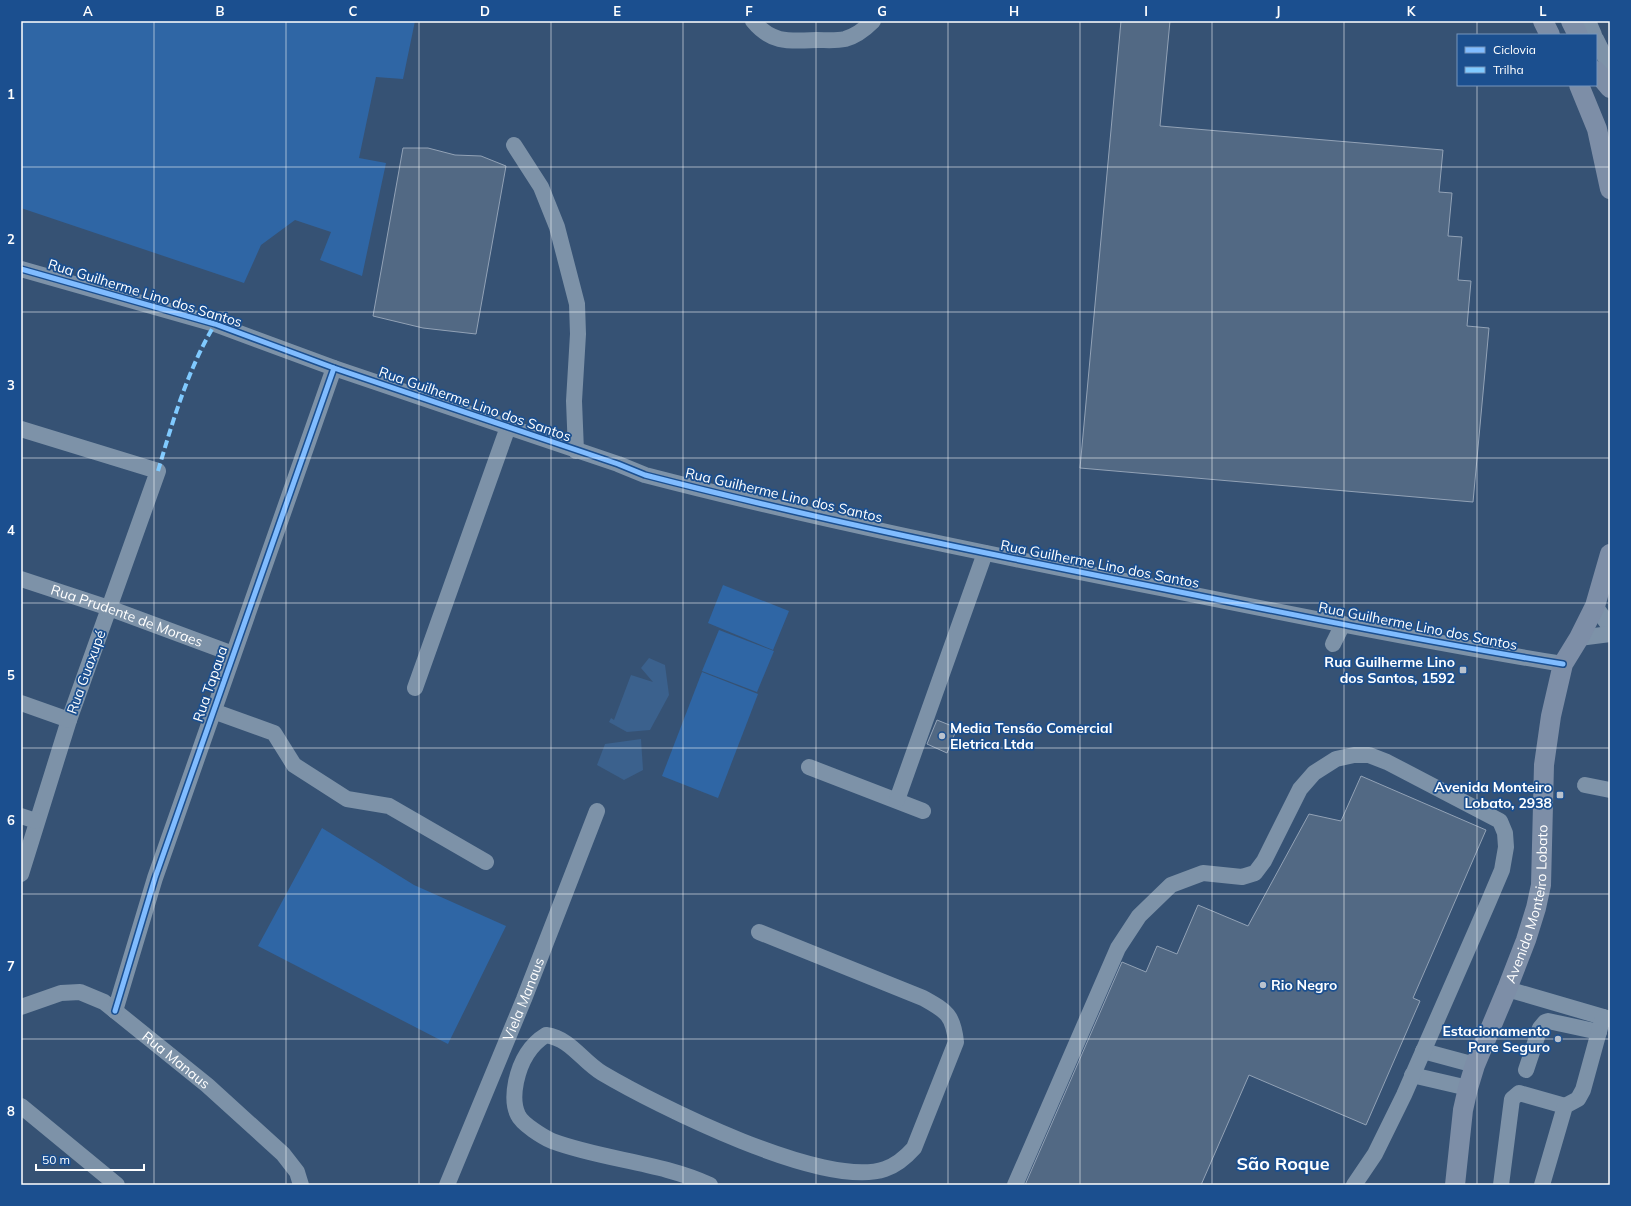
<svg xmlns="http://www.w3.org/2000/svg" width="1631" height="1206" font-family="Mulish,sans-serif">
<rect width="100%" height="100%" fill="#365274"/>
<g fill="#2f66a5">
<polygon points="21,21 415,21 403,79 376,77 359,158 386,163 362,276 320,260 331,232 295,220 261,245 244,283 21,208"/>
<polygon points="723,585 789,611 773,650 708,623"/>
<polygon points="719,630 774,651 757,692 702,671"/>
<polygon points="702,672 758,694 718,798 662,776"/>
<polygon points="322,828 414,885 506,926 448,1044 258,946"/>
</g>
<g fill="#3b618d">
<polygon points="649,658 665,665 669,695 650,730 627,732 609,722 611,718 614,720 631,675 653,682 641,668"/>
<polygon points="641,739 643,770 624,780 597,765 605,744"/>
</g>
<g fill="#526984" stroke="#92a2b6">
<polygon points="1121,21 1170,21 1160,126 1443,150 1439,192 1452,193 1448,236 1462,237 1458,280 1471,281 1467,326 1489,328 1473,502 1080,468"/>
<polygon points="403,148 428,148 455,155 481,156 506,166 476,334 423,328 373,316"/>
<polygon points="937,720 957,728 947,753 927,744"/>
<polygon points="1361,776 1486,830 1413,998 1420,1001 1366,1125 1249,1075 1201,1185 1025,1185 1122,962 1146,972 1157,946 1177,954 1198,905 1248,926 1309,814 1341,821"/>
</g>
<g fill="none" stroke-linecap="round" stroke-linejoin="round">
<g stroke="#7d92a8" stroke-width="16">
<path d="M753 21C772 44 790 41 817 40 826 40 836 41 845 39 856 36 865 29 873 21"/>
<polyline points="1588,21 1594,35"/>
<polyline points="1596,39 1610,67"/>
<polyline points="514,145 541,187 557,227 577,304 578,334 574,401 576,451"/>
<path d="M21 269 215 324 334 368 618 464 645 475C815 519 988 554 1160 588 1294 615 1428 642 1563 664"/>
<polyline points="21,429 158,471 69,720 21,874"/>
<path id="s1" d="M21 579 109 608 233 654"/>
<polyline points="1595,606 1610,627"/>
<polyline points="1579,638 1610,634"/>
<polyline points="1333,644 1343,624"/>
<polyline points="415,688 508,427"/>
<polyline points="21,703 69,720"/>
<polyline points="213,711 274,733 294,765 347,799 389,806 486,862"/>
<polyline points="809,767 923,811"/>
<polyline points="1585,785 1610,790"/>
<polyline points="897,800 985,553"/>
<polyline points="21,816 36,821"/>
<polyline points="1507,989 1610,1019"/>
<path id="s2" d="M21 1007 61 993 80 992 104 1002 207 1085 283 1154 297 1172 301 1185"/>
<polyline points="115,1011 155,878 334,368"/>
<polyline points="1423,1051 1475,1065"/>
<polyline points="1526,1070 1540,1028 1545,1022 1548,1021 1599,1032"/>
<polyline points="1412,1075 1468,1088"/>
<polyline points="21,1106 117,1185"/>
<path id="s3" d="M447 1185 524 999 597 811"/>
<path d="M710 1185C660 1162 603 1160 552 1141 543 1137 522 1124 518 1115 513 1105 514 1092 516 1082 520 1063 528 1046 546 1035 571 1039 581 1060 602 1073 656 1105 825 1190 885 1169 897 1165 906 1157 914 1148L956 1042C953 1014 946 1011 923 998L759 932"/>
<polyline points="1015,1185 1118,948 1139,916 1171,885 1203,873 1242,877 1255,873 1264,861 1300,789 1314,773 1336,759 1354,755 1369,755 1387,762 1500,821 1505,833 1506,847 1502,870 1488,903 1404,1095 1375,1154 1354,1185"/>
<polyline points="1501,1185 1512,1099 1519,1093 1565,1106"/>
<polyline points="1542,1185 1565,1106 1578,1099 1583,1090 1603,1017"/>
</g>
<g stroke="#7d8ea7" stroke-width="20">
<polyline points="1543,21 1550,35"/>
<polyline points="1571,21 1578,35"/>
<polyline points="1596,71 1610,88"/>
<polyline points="1579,85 1597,129 1610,189"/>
<path id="s4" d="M1455 1185 1463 1110 1468 1088 1475 1065 1507 989 1526 940 1536 908 1541 885 1544 765 1551 716 1563 664 1579 638 1595 606 1610 554"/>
</g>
<path stroke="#80caff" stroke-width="4" stroke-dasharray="8 4" stroke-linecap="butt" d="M158 471C173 420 188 369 215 324"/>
<g stroke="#1b4f8f" stroke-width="8">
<g id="cycleway">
<path d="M21 269 215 324 334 368 618 464 645 475C815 519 988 554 1160 588 1294 615 1428 642 1563 664"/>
<polyline points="115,1011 155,878 334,368"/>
</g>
</g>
<use href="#cycleway" stroke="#80bcff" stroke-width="5"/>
</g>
<path fill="none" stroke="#fff" stroke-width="1" stroke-opacity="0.55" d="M154 21V1185M286 21V1185M419 21V1185M551 21V1185M683 21V1185M816 21V1185M948 21V1185M1080 21V1185M1212 21V1185M1344 21V1185M1477 21V35M1477 85V1185M21 167H1610M21 312H1610M21 458H1610M21 603H1610M21 748H1610M21 894H1610M21 1039H1610"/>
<g fill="#b9c2ce" stroke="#1b4f8f" stroke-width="1.5">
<rect x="1459" y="666" width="8" height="8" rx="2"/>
<circle cx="942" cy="736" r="4"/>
<rect x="1556" y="791" width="8" height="8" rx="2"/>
<circle cx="1263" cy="985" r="4"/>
<circle cx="1558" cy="1039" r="4"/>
</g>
<g text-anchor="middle" stroke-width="3.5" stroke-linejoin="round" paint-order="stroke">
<g font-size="14" fill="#fff" stroke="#1b4f8f">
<text transform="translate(145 293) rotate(17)" y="5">Rua Guilherme Lino dos Santos</text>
<text transform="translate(475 404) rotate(19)" y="5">Rua Guilherme Lino dos Santos</text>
<text transform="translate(784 495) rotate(13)" y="5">Rua Guilherme Lino dos Santos</text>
<text transform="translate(1100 564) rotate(11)" y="5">Rua Guilherme Lino dos Santos</text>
<text dy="5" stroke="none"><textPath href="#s1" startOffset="112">Rua Prudente de Moraes</textPath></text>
<text transform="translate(1418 626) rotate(11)" y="5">Rua Guilherme Lino dos Santos</text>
<text transform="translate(86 672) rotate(-70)" y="5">Rua Guaxupé</text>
<text transform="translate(210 684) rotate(-71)" y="5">Rua Tapaua</text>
<text dy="5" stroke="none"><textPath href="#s4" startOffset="293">Avenida Monteiro Lobato</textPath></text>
<text dy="5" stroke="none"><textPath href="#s3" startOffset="201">Viela Manaus</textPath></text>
<text dy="5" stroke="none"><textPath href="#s2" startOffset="180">Rua Manaus</textPath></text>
</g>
<g font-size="14" font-weight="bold" fill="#fff" stroke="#1b4f8f" text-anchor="end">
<text x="1455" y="667">Rua Guilherme Lino<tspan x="1455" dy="16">dos Santos, 1592</tspan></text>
<text x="950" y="733" text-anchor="start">Media Tensão Comercial<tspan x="950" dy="16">Eletrica Ltda</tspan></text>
<text x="1552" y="792">Avenida Monteiro<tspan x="1552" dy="16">Lobato, 2938</tspan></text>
<text x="1271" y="990" text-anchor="start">Rio Negro</text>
<text x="1550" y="1036">Estacionamento<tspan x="1550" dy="16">Pare Seguro</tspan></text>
</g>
<g font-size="18" font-weight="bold" fill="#fff" stroke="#1b4f8f">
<text x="1283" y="1170">São Roque</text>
</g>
</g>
<rect width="1631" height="1206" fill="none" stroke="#1b4f8f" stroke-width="44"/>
<rect x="1457" y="34" width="140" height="52" fill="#1b4f8f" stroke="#7695bc"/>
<rect x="1465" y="47" width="20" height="6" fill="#80bcff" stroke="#7695bc"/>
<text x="1493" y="54" font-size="12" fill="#ffffff">Ciclovia</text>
<rect x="1465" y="67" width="20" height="6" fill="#80caff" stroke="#7695bc"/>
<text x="1493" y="74" font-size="12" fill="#ffffff">Trilha</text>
<path d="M36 1164v6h108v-6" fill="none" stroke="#ffffff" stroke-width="2"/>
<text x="42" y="1164" font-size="12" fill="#ffffff" stroke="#1b4f8f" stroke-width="3" paint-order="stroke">50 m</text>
<rect x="22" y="22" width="1587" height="1162" fill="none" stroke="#fff" stroke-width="1.5"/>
<g font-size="13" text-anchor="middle" font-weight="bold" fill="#fff">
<text x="88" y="16">A</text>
<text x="220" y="16">B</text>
<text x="353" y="16">C</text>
<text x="485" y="16">D</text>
<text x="617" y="16">E</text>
<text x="749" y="16">F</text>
<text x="882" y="16">G</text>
<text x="1014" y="16">H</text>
<text x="1146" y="16">I</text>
<text x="1278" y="16">J</text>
<text x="1411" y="16">K</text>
<text x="1543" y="16">L</text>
<text x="11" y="99">1</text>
<text x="11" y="244">2</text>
<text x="11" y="390">3</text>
<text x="11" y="535">4</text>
<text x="11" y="680">5</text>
<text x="11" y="825">6</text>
<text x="11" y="971">7</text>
<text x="11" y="1116">8</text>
</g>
</svg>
